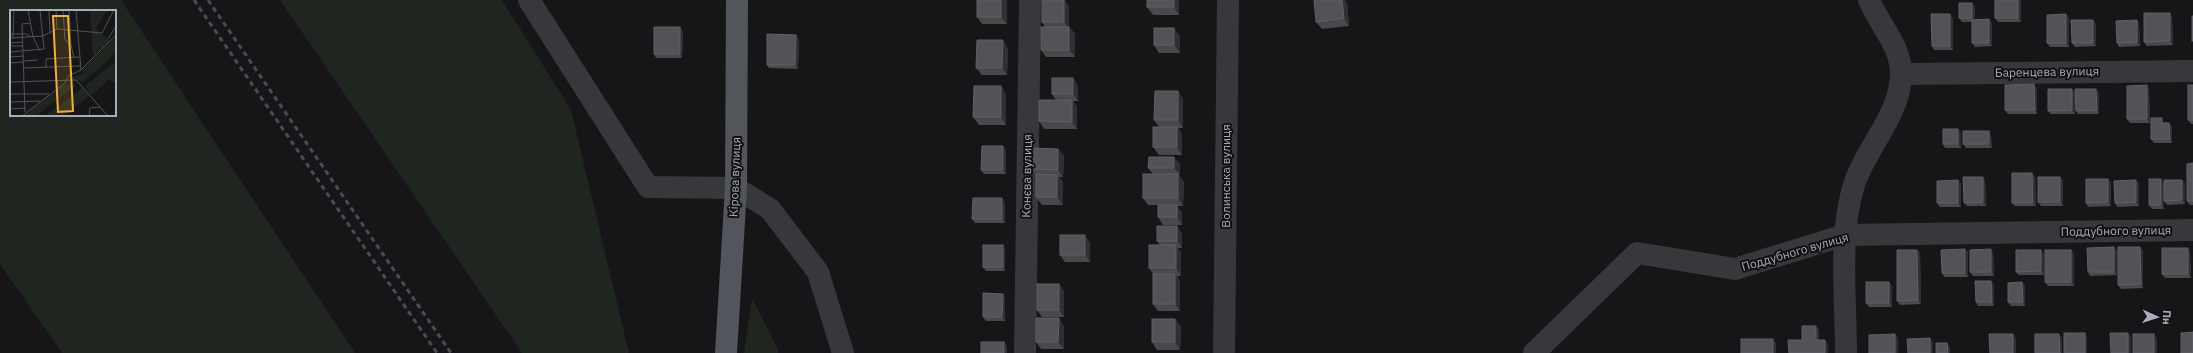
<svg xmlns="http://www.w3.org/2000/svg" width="2193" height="353" font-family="'IBM Plex Sans',sans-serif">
<rect width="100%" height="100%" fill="#161618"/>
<g fill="#1e261f" fill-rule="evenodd">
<path d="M0 0H121L355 353H62L0 264ZM11 11H115V115H11Z"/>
<polygon points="280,0 502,0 571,110 629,353 522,353"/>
<polygon points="752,298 778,349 778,353 744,353"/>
</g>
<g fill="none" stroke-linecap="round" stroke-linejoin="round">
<g stroke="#37383d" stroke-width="22">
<polyline points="529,0 648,187 736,188 770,209 818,272 843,353"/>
<polyline points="1901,74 2193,71"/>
<polyline points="1025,353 1030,0"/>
<polyline points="1224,353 1228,0"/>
<polyline points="1534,353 1637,253 1735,269 1845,235 2193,230"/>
<path d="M1846 353C1846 300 1838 232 1855 182 1868 145 1900 115 1901 74 1901 45 1879 25 1869 0"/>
</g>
<polyline stroke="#53555c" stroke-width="22" points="726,353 736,188 737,0"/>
<g stroke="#4a4c52" stroke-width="3" stroke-dasharray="5 4" stroke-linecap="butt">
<polyline points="194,0 437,353"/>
<polyline points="208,0 451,353"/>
</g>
</g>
<g fill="#47494d">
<polygon points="1007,0 1007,24 982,24 977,17"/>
<polygon points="1179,0 1179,15 1153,15 1147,7"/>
<polygon points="1995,0 2021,0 2021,22 1998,22 1995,18"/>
<polygon points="1347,3 1349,26 1322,29 1316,22"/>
<polygon points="1069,6 1069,27 1075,34 1075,57 1046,57 1041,50 1045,27 1042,22"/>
<polygon points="1975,7 1975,20 1989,19 1992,23 1992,46 1975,47 1972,43 1972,22 1962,22 1959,18"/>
<polygon points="2066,14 2069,18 2069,47 2050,47 2047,43"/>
<polygon points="2172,17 2173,45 2147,46 2144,42"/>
<polygon points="1953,18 1953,50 1934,50 1932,46"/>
<polygon points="2093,20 2096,24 2096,46 2075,47 2072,43"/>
<polygon points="2137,20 2139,24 2140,46 2119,47 2117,43"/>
<polygon points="683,31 682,58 656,58 654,54"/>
<polygon points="1180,36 1180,53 1159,53 1154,45"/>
<polygon points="799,39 798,69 769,68 767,65"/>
<polygon points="1008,48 1007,75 982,75 976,68"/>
<polygon points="1073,78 1078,86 1078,101 1073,101 1077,107 1077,129 1044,129 1039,121 1056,100 1052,94"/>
<polygon points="2193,85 2193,124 2191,124 2188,120"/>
<polygon points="2037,88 2037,114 2008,114 2005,110"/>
<polygon points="2149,89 2150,123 2130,123 2127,119"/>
<polygon points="1178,91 1183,99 1183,128 1178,128 1182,134 1182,155 1159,155 1153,147 1159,127 1154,120"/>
<polygon points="2075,93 2075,114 2051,114 2048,111"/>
<polygon points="2099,93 2099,114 2078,114 2076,111"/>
<polygon points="1006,94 1006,125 979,125 973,117"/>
<polygon points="2165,122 2172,126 2172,143 2154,143 2151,139"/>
<polygon points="1961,133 1961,148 1945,148 1943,144"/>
<polygon points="1991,135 1992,148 1966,148 1963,144"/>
<polygon points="1058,149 1064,156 1063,177 1059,177 1063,182 1063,205 1042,205 1036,197 1036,176 1032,169"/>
<polygon points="1006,150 1006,174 984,174 981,170"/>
<polygon points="2193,163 2193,205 2190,205 2187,201"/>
<polygon points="1180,164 1179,175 1184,182 1183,206 1177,206 1182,213 1182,225 1163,225 1158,217 1158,205 1148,205 1143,198 1153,174 1148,168"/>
<polygon points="2032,173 2035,177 2036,206 2015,206 2012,203"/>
<polygon points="1983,177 1985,181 1986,206 1967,206 1964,203"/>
<polygon points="2060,177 2063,181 2063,206 2041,206 2038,202"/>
<polygon points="2108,179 2111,183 2111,206 2088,207 2086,203"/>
<polygon points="1958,180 1961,184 1961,207 1940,207 1937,203"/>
<polygon points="2163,183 2164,209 2152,209 2149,205"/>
<polygon points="2185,183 2185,204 2167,205 2164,201"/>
<polygon points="2139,184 2139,206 2117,207 2115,203"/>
<polygon points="1005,202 1005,223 975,223 972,219"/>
<polygon points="1182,233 1182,248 1178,248 1181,253 1181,276 1177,276 1180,281 1180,311 1158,311 1153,304 1153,274 1149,268 1160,245 1157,241"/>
<polygon points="1090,243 1090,262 1065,262 1060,255"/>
<polygon points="1003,245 1005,249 1005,271 986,271 983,267"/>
<polygon points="2140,247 2143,251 2143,288 2121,289 2118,285"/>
<polygon points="1965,249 1968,253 1968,277 1944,277 1942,273"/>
<polygon points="1917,250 1920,253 1921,304 1900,305 1897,301"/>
<polygon points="2071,250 2074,254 2074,286 2048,286 2045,282"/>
<polygon points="2117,251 2117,275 2090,276 2088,272"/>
<polygon points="2190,252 2191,278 2165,278 2162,274"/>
<polygon points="1993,253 1994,276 1973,276 1970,272"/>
<polygon points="2044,254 2044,275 2019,275 2016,272"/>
<polygon points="1991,281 1994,285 1994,306 1978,306 1976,302"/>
<polygon points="1889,282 1892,286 1892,307 1869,307 1866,303"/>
<polygon points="2022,282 2025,286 2025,306 2011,306 2008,302"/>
<polygon points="1059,284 1064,291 1064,317 1042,317 1037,310"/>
<polygon points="1005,298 1005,321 986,321 983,317"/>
<polygon points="1064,326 1064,349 1041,349 1036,342"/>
<polygon points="1181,326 1180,350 1157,350 1152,342"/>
</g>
<g fill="#2f3033">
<polygon points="1001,0 1007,0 1007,24 1001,17"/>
<polygon points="1064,0 1065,0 1069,6 1069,30 1064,22"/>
<polygon points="1174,0 1179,0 1179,15 1174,7"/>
<polygon points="1342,0 1345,0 1347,3 1349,26 1344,18"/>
<polygon points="2018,0 2021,0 2021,22 2018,18"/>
<polygon points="1972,3 1975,7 1975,22 1972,18"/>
<polygon points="2170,13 2172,17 2173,45 2170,41"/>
<polygon points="1950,14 1953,18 1953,50 1950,46"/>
<polygon points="2066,14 2069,18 2069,47 2066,43"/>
<polygon points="1989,19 1992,23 1992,46 1989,43"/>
<polygon points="2093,20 2096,24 2096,46 2093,43"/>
<polygon points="2137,20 2139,24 2140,46 2137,42"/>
<polygon points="680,27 683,31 682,58 680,54"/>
<polygon points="1069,27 1075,34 1075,57 1069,50"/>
<polygon points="1174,28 1180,36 1180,53 1174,45"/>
<polygon points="796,35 799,39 798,69 795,65"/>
<polygon points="1003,40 1008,48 1007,75 1002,68"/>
<polygon points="1073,78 1078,86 1078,101 1073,94"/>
<polygon points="2034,84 2037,88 2037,114 2035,110"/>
<polygon points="2147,85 2149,89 2150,123 2147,119"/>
<polygon points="1001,86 1006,94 1006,125 1001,117"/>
<polygon points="2072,89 2075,93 2075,114 2072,110"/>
<polygon points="2096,89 2099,93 2099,114 2097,110"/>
<polygon points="1178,91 1183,99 1183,128 1178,120"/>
<polygon points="1072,100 1077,107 1077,129 1072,122"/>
<polygon points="2169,123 2172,126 2172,143 2170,139"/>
<polygon points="1177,127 1182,134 1182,155 1177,147"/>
<polygon points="1958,129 1961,133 1961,148 1958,144"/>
<polygon points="1989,131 1991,135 1992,148 1989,144"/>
<polygon points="1003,146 1006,150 1006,174 1003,170"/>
<polygon points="1058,149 1064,156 1063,177 1058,170"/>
<polygon points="1174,157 1180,164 1180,175 1174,168"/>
<polygon points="2032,173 2035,177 2036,206 2033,202"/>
<polygon points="1178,174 1184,182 1183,206 1178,198"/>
<polygon points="1057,175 1063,182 1063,205 1057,197"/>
<polygon points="1983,177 1985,181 1986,206 1983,202"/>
<polygon points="2060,177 2063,181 2063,206 2060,202"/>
<polygon points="2108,179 2111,183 2111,206 2108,202"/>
<polygon points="2161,179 2163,183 2164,209 2161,205"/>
<polygon points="1958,180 1961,184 1961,207 1958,203"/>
<polygon points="2136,180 2139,184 2139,206 2136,202"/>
<polygon points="2182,180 2185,183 2185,204 2182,200"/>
<polygon points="1002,198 1005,202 1005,223 1002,219"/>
<polygon points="1177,205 1182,213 1182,225 1177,217"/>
<polygon points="1177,226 1182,233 1182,248 1177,241"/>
<polygon points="1085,235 1090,243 1090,262 1085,255"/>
<polygon points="1003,245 1005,249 1005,271 1003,267"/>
<polygon points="1176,245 1181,253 1181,276 1176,268"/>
<polygon points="2114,247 2117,251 2117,275 2114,272"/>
<polygon points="2140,247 2143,251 2143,288 2141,284"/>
<polygon points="2188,248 2190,252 2191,278 2188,274"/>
<polygon points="1965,249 1968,253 1968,277 1965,273"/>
<polygon points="1991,249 1993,253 1994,276 1991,272"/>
<polygon points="1917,250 1920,253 1921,304 1918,300"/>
<polygon points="2041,250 2044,254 2044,275 2041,271"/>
<polygon points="2071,250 2074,254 2074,286 2071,282"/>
<polygon points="1175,274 1180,281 1180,311 1175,304"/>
<polygon points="1991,281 1994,285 1994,306 1992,302"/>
<polygon points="1889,282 1892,286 1892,307 1889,303"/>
<polygon points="2022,282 2025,286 2025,306 2023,302"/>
<polygon points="1059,284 1064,291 1064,317 1059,310"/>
<polygon points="1003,294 1005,298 1005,321 1002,317"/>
<polygon points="1059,318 1064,326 1064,349 1058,342"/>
<polygon points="1175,319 1181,326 1180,350 1175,342"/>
<polygon points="1816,326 1819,330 1819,344 1816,340"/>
<polygon points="2085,333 2087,337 2087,353 2085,353"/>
<polygon points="2128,333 2131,337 2131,353 2128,353"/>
<polygon points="1895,334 1898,338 1898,353 1895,353"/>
<polygon points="2013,334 2016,338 2016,353 2013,353"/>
<polygon points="2059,334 2062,338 2062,353 2060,353"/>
<polygon points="2154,334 2157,338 2157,353 2154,353"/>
<polygon points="1930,338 1933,342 1933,353 1930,353"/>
<polygon points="1773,339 1776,343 1776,353 1773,353"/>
<polygon points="1825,340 1828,344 1828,353 1825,353"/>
<polygon points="1004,342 1007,346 1007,353 1004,353"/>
<polygon points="1947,343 1950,347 1950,353 1948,353"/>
</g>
<g fill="#525359" stroke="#5f6168">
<rect x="977" y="0" width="24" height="17"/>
<rect x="1042" y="0" width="22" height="22"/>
<rect x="1147" y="0" width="27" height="7"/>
<polygon points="1314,0 1342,0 1344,18 1316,22"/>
<rect x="1995" y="0" width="23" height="18"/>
<rect x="1959" y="3" width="13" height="15"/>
<polygon points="2144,13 2170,13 2170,41 2144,42"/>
<polygon points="1931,14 1950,14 1950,46 1932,46"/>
<polygon points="2066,14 2066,43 2047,43 2047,15"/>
<rect x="2192" y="16" width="1" height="25"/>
<polygon points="1989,19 1989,43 1972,43 1972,20"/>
<polygon points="2071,20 2093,20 2093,43 2072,43"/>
<polygon points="2137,20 2137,42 2117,43 2116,21"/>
<rect x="654" y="27" width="26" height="27"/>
<rect x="1041" y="27" width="28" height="23"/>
<rect x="1154" y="28" width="20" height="17"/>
<polygon points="767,34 796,35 795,65 767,65"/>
<polygon points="977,40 1003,40 1002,68 976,68"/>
<rect x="1052" y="78" width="21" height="16"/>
<polygon points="2034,84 2035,110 2005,110 2005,85"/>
<polygon points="2147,85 2147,119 2127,119 2127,86"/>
<rect x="2188" y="85" width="5" height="35"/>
<polygon points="974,86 1001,86 1001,117 973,117"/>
<polygon points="2048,89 2072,89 2072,110 2048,111"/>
<polygon points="2075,89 2096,89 2097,110 2076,111"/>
<polygon points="1155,91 1178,91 1178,120 1154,120"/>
<polygon points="1039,100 1072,100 1072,122 1039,121"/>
<polygon points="2151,118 2162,118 2162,123 2169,123 2170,139 2151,139"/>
<rect x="1153" y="127" width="24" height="20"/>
<rect x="1943" y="129" width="15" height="15"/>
<rect x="1963" y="131" width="26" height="13"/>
<polygon points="982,146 1003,146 1003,170 981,170"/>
<polygon points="1032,148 1058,149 1058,170 1032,169"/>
<polygon points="1149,157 1174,157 1174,168 1148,168"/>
<polygon points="2193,163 2193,201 2187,201 2187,164"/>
<polygon points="2012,173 2032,173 2033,202 2012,203"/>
<polygon points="1036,174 1057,175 1057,197 1036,197"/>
<rect x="1143" y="174" width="35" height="24"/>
<polygon points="1963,177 1983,177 1983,202 1964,203"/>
<rect x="2038" y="177" width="22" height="25"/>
<polygon points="2086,179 2108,179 2108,202 2086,203"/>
<rect x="2149" y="179" width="12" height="26"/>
<polygon points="1958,180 1958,203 1937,203 1937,181"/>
<polygon points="2136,180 2136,202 2115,203 2114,181"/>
<polygon points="2164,180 2182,180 2182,200 2164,201"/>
<polygon points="973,198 1002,198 1002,219 972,219"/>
<rect x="1158" y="205" width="19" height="12"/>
<rect x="1157" y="226" width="20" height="15"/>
<rect x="1060" y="235" width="25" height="20"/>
<rect x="983" y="245" width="20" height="22"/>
<rect x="1149" y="245" width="27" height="23"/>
<polygon points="2114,247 2114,272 2088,272 2087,248"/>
<polygon points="2118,247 2140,247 2141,284 2118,285"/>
<rect x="2162" y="248" width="26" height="26"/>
<polygon points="1965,249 1965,273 1942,273 1941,250"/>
<polygon points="1991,249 1991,272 1970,272 1970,250"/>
<polygon points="1897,250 1917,250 1918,300 1897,301"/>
<polygon points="2016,250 2041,250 2041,271 2016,272"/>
<rect x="2045" y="250" width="26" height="32"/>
<rect x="1153" y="274" width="22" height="30"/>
<polygon points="1975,281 1991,281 1992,302 1976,302"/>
<rect x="1866" y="282" width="23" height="21"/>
<polygon points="2022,282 2023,302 2008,302 2008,283"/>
<rect x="1037" y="284" width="22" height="26"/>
<polygon points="983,293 1003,294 1002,317 983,317"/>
<polygon points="1036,318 1059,318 1058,342 1036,342"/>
<rect x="1152" y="319" width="23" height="23"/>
<polygon points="1802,326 1816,326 1816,340 1825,340 1825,353 1789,353 1788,340 1802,340"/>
<polygon points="2193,332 2193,353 2181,353 2181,333"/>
<rect x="2064" y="333" width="21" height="20"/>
<polygon points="2110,333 2128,333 2128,353 2111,353"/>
<polygon points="1895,334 1895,353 1869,353 1869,335"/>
<polygon points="1989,334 2013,334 2013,353 1990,353"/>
<polygon points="2035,334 2059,334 2060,353 2035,353"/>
<rect x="2133" y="334" width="21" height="19"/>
<polygon points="1930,338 1930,353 1908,353 1907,339"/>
<rect x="1741" y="339" width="32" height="14"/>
<rect x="981" y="342" width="23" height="11"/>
<polygon points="1936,343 1947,343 1948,353 1936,353"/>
</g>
<g text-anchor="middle" stroke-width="4" stroke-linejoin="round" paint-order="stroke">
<g font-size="12" fill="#a8adb8" stroke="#111113">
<text transform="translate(2047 72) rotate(-1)" y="4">Баренцева вулиця</text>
<text transform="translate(1027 176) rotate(-89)" y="4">Конєва вулиця</text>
<text transform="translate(1226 176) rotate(-90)" y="4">Волинська вулиця</text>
<text transform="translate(735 177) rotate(-88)" y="4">Кірова вулиця</text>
<text transform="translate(2116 231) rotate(-1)" y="4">Поддубного вулиця</text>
<text transform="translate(1795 252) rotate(-16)" y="4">Поддубного вулиця</text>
</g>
</g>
<g transform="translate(10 10)">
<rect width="106" height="106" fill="#161618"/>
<path d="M80 0H97L86 19 100 31 83 46ZM106 27V42L94 54 72 72 59 68 74 64 72 60ZM106 51V70L104 72 98 70 82 85 75 76ZM62 73 66 75 26 106H13L51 77ZM72 78 79 86 59 101 52 106H35Z" fill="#1e261f"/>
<path fill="none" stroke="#505258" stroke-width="1" d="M18 0 23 27M39 0 40 22M46 0 47 19M53 0 55 30 61 35M59 0 61 35 64 48M66 0 71 60M92 23 104 0M0 24H16L21 27M33 26 47 19 92 23M23 27 30 41M0 28 33 26M3 28 4 0M98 29 106 16M0 33 13 32M0 36H13M0 42 34 39 30 0M0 47 14 46M14 51 28 50M0 53 14 52M36 57V49L69 47M13 58 70 56M0 72 66 70 98 106M0 84H39M0 92 30 91M0 99 16 98M15 102 12 14 20 13M0 106H13M12 106 55 73 58 66 71 60 106 25M79 106 80 98 90 97"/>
<path fill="#f2b134" fill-opacity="0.15" stroke="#f2b134" stroke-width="2" d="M43 6H58L63 101 48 102Z"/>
<rect width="106" height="106" fill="none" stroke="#a8adb8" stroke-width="2"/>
</g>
<g transform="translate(2157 317) rotate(93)" stroke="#111113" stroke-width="3" paint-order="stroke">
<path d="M0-3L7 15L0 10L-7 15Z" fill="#a8adb8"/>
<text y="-6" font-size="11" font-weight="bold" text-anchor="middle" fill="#a8adb8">Пн</text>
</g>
</svg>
